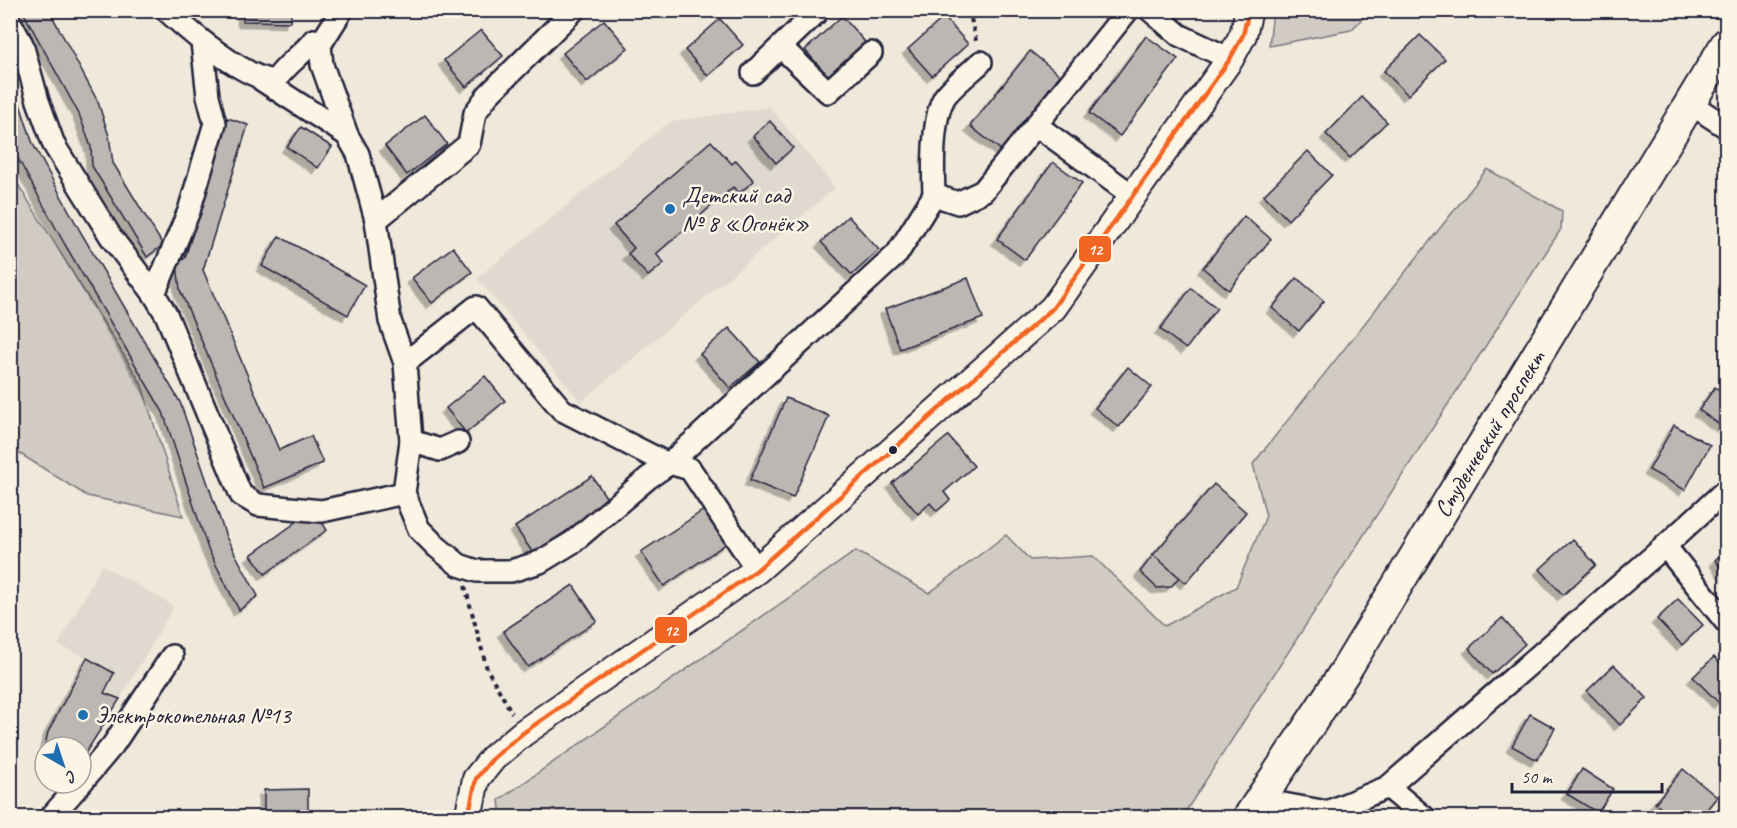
<svg xmlns="http://www.w3.org/2000/svg" width="1737" height="828" font-family="Caveat,sans-serif">
<defs>
<filter id="shadow"><feDropShadow dx="-5.5" dy="5.5" stdDeviation="0" flood-color="#0004"/></filter>
</defs>
<rect width="100%" height="100%" fill="#efe8db"/>
<filter id="ink" filterUnits="userSpaceOnUse"><feTurbulence type="fractalNoise" baseFrequency=".0167" numOctaves="2"/><feDisplacementMap in="SourceGraphic" scale="12" xChannelSelector="R" yChannelSelector="G"/><feConvolveMatrix kernelMatrix="1 2 1 2 8 2 1 2 1" color-interpolation-filters="sRGB"/></filter>
<g filter="url(#ink)">
<g fill="#e0d9cf">
<polygon points="770,107 835,188 581,402 477,278 669,122"/>
<polygon points="102,565 174,606 120,699 81,760 81,747 45,747 45,761 42,759 48,732 87,658 58,645"/>
</g>
<g fill="#d1cbc3" stroke="#7a767f" stroke-width="1.5">
<polygon points="1273,11 1273,10 1370,11 1351,30 1269,46"/>
<polygon points="1487,169 1562,211 1561,229 1182,817 501,817 499,800 856,551 929,593 1006,535 1030,560 1093,556 1165,626 1236,587 1266,516 1253,464"/>
<polygon points="11,173 141,383 183,516 87,496 11,448"/>
</g>
<g fill="#bcb7b3" stroke="#22223b" stroke-width="1.5" filter="url(#shadow)">
<polygon points="22,10 49,10 98,102 109,136 113,163 163,245 147,257 92,166 91,147 79,114"/>
<polygon points="243,10 291,10 291,22 243,21"/>
<polygon points="842,16 865,42 828,76 805,50"/>
<polygon points="944,17 968,44 932,76 908,49"/>
<polygon points="720,19 743,45 708,76 685,50"/>
<polygon points="604,20 628,48 587,82 563,53"/>
<polygon points="481,30 503,56 466,87 444,60"/>
<polygon points="1420,35 1445,59 1408,95 1384,71"/>
<polygon points="1146,36 1178,59 1120,136 1089,113"/>
<polygon points="1030,51 1060,75 1001,150 970,126"/>
<polygon points="10,74 33,144 80,231 180,402 226,537 258,596 239,610 208,549 163,412 64,243 15,153 10,141"/>
<polygon points="1362,97 1387,122 1350,158 1326,134"/>
<polygon points="425,115 447,144 407,175 385,146"/>
<polygon points="228,118 248,125 203,270 279,450 311,436 323,463 264,488 180,290 177,264 185,258"/>
<polygon points="770,121 793,148 776,163 753,136"/>
<polygon points="301,127 332,147 318,168 287,147"/>
<polygon points="711,141 732,164 736,160 754,181 739,193 733,187 656,254 664,263 648,276 628,254 634,248 614,225"/>
<polygon points="1308,151 1332,175 1288,220 1264,195"/>
<polygon points="1053,162 1082,183 1025,260 997,239"/>
<polygon points="848,216 879,250 852,275 821,242"/>
<polygon points="1244,216 1271,239 1229,290 1203,268"/>
<polygon points="279,236 365,285 348,315 262,266"/>
<polygon points="453,247 472,272 432,303 412,278"/>
<polygon points="968,278 983,318 900,349 885,309"/>
<polygon points="1297,278 1324,301 1299,331 1272,308"/>
<polygon points="1191,288 1217,308 1186,349 1160,329"/>
<polygon points="729,328 760,362 730,388 700,354"/>
<polygon points="1128,367 1152,387 1119,427 1095,408"/>
<polygon points="485,376 505,401 466,433 446,408"/>
<polygon points="1715,387 1726,395 1726,429 1699,410"/>
<polygon points="786,398 829,416 793,498 750,480"/>
<polygon points="1674,425 1710,445 1685,490 1649,470"/>
<polygon points="948,436 974,466 944,492 950,500 937,511 930,503 918,514 892,483"/>
<polygon points="592,476 610,503 533,553 515,527"/>
<polygon points="1214,484 1246,512 1186,583 1153,555"/>
<polygon points="704,510 727,543 664,586 641,552"/>
<polygon points="302,518 319,518 327,530 265,574 251,555"/>
<polygon points="1573,539 1596,565 1563,595 1540,569"/>
<polygon points="1726,550 1726,575 1715,560"/>
<polygon points="1153,555 1179,577 1171,587 1157,588 1140,572"/>
<polygon points="573,585 597,621 528,667 503,631"/>
<polygon points="1678,599 1703,625 1682,645 1657,619"/>
<polygon points="1502,618 1525,644 1492,674 1469,648"/>
<polygon points="1714,657 1726,670 1726,695 1719,703 1693,677"/>
<polygon points="87,658 114,673 104,693 120,699 81,760 81,747 45,747 45,761 42,759 48,732"/>
<polygon points="1614,665 1647,698 1620,725 1587,691"/>
<polygon points="1530,714 1555,728 1537,760 1512,746"/>
<polygon points="1582,769 1613,789 1598,813 1567,794"/>
<polygon points="1683,769 1717,797 1700,818 1672,818 1655,803"/>
<polygon points="308,789 308,818 264,818 264,790"/>
</g>
<g fill="none" stroke-linecap="round" stroke-linejoin="round">
<g stroke="#22223b" stroke-width="26">
<g id="minor">
<path d="M166 10C190 32 243 78 275 81 286 64 301 56 314 40L320 45 342 10"/>
<polyline points="1150,10 1179,35 1230,59"/>
<polyline points="10,22 22,44 38,101 54,145 111,237 154,294"/>
<polyline points="202,42 208,96 215,123 189,211 154,294 166,314 241,495 258,505 322,511 404,493"/>
<polyline points="320,45 322,65 347,135 358,154 376,220 390,321 405,363 476,307 562,410 662,461 690,469 757,570"/>
<polyline points="781,47 828,92 871,53"/>
<polyline points="753,73 819,10"/>
<polyline points="262,80 347,135"/>
<polyline points="1691,104 1726,127"/>
<polyline points="1036,125 1128,10"/>
<path d="M934 195C933 171 932 119 944 98 950 88 972 71 981 62"/>
<polyline points="376,220 469,144 475,113 488,95 574,10"/>
<polyline points="405,363 411,441 440,450 458,442"/>
<polyline points="411,441 404,493 419,529 437,547 459,565 477,571 511,571 540,562 573,542 648,478 670,463 897,254 934,195 958,203 983,191 1036,125 1133,196"/>
<polyline points="1665,546 1726,622"/>
<polyline points="81,783 113,745 172,656"/>
<polyline points="1388,787 1425,818"/>
<polyline points="1260,800 1327,812 1388,787 1665,546 1726,490"/>
<polyline points="50,818 81,783"/>
</g>
</g>
<g stroke="#22223b" stroke-width="30">
<polyline id="major" points="468,818 476,779 493,758 523,733 757,570 1053,308 1230,59 1243,35 1249,10"/>
</g>
<g stroke="#22223b" stroke-width="34">
<g id="highway">
<path id="s1" d="M1248 818 1344 673 1726 44"/>
</g>
</g>
<g stroke="#22223b" stroke-width="4" stroke-dasharray="4.5 4.5" stroke-linecap="butt">
<polyline points="969,10 977,45"/>
<polyline points="465,586 487,669 512,713"/>
</g>
<use href="#minor" stroke="#fcf5e5" stroke-width="21"/>
<use href="#major" stroke="#fcf5e5" stroke-width="26"/>
<use href="#highway" stroke="#fcf5e5" stroke-width="30"/>
<g stroke="#fcf5e5" stroke-width="9">
<polyline id="bus-1" points="468,818 476,779 493,758 523,733 757,570 1053,308 1230,59 1243,35 1249,10"/>
</g>
<use href="#bus-1" stroke="#f26522" stroke-width="4.5"/>
</g>
</g>
<g fill="#1f6fb2" stroke="#fcf5e5" stroke-width="2">
<circle cx="670" cy="209" r="6"/>
<circle cx="83" cy="715" r="6"/>
</g>
<circle fill="#22223b" stroke="#fcf5e5" stroke-width="2" cx="893" cy="450" r="5"/>
<g text-anchor="middle" stroke-width="5" stroke-linejoin="round" paint-order="stroke">
<g font-size="24" fill="#22223b" stroke="#fcf5e5" text-anchor="start">
<text x="682" y="203">Детский сад<tspan x="682" dy="28">№ 8 «Огонёк»</tspan></text>
<text x="95" y="723">Электрокотельная №13</text>
</g>
<g font-size="24" fill="#22223b" stroke="#fcf5e5">
<text dy="8" stroke="none"><textPath href="#s1" startOffset="454">Студенческий проспект</textPath></text>
</g>
</g>
<g stroke="#fcf5e5" stroke-width="2">
<rect x="1078" y="235" width="34" height="28" rx="6" fill="#f26522"/>
<rect x="654" y="616" width="34" height="28" rx="6" fill="#f26522"/>
</g>
<g font-size="16" text-anchor="middle" font-weight="bold" fill="#fff">
<text x="1095" y="255">12</text>
<text x="671" y="636">12</text>
</g>
<rect width="1737" height="828" fill="none" stroke="#fcf5e5" stroke-width="36"/>
<rect x="18" y="18" width="1701" height="792" fill="none" stroke="#22223b" stroke-width="2" filter="url(#ink)"/>
<g transform="translate(63 765) rotate(141)"><circle r="28" fill="#fcf5e5" stroke="#a5a1a1" stroke-width="1.5"/>
<path d="M0-4.5L10 22L0 15L-10 22Z" fill="#1f6fb2"/>
<text y="-9" font-size="16" font-weight="bold" text-anchor="middle" fill="#22223b">С</text>
</g>
<path d="M1512 783v9h150v-9" fill="none" stroke="#22223b" stroke-width="3"/>
<text x="1521" y="783" font-size="18" fill="#22223b" stroke="#fcf5e5" stroke-width="4.5" paint-order="stroke">50 m</text>
</svg>
